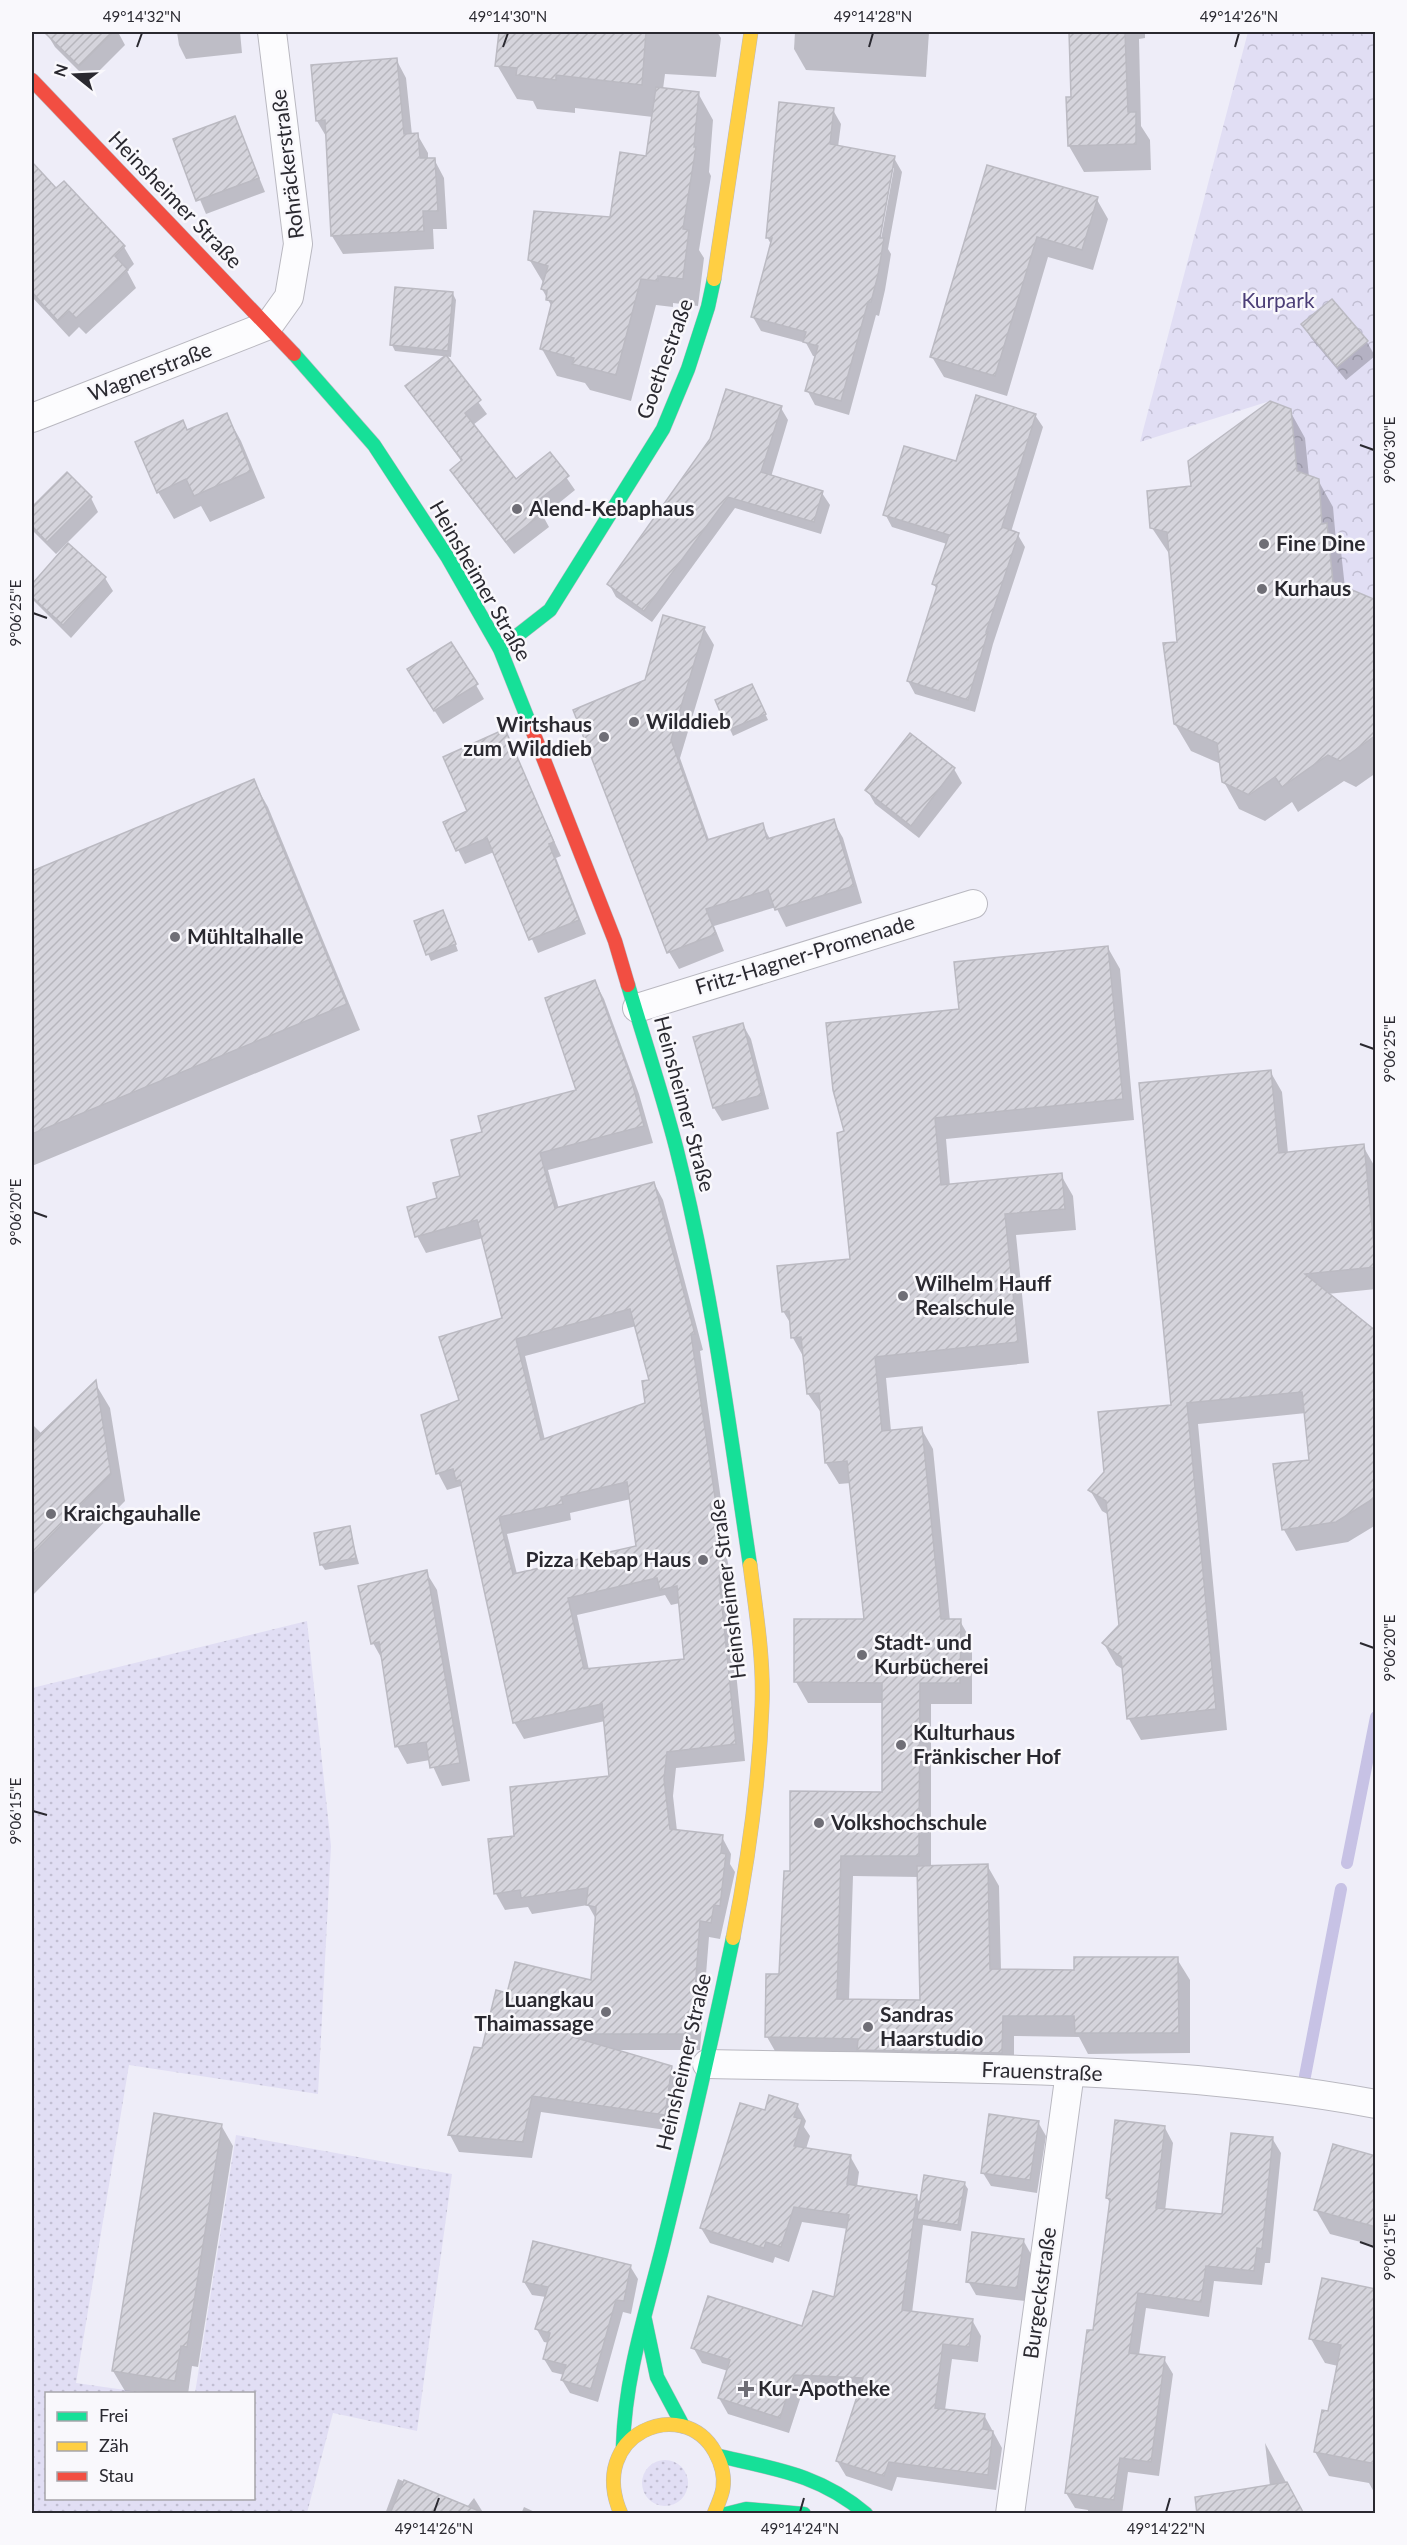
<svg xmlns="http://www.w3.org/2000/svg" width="1407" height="2545" font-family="Lato,sans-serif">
<defs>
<pattern id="grass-dots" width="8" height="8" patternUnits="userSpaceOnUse" patternTransform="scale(1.5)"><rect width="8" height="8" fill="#e1def4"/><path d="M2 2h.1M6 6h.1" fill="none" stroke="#c1bed2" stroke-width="1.8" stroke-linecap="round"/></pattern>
<pattern id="park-crowns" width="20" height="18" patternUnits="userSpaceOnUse" patternTransform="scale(1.5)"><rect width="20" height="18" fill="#e1def4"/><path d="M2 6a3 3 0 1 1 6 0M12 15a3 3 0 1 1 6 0" fill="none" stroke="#c1bed2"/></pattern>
<pattern id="building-hatch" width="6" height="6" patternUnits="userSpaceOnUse" patternTransform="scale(1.5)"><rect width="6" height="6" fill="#d5d4dc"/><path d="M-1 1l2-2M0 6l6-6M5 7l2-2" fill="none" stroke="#b7b6bd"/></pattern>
</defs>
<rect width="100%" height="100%" fill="#eeedf8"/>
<g fill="url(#grass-dots)">
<polygon points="307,1621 331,1846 318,2094 129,2065 76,2383 146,2393 46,2394 46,2498 254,2498 254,2394 195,2393 236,2135 452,2174 417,2431 333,2413 307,2513 32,2513 32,1688"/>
<circle cx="665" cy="2483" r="23"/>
</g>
<polygon fill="url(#park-crowns)" points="1248,32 1375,32 1375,602 1328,579 1327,523 1322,524 1319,479 1297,471 1270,401 1140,442"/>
<g fill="#0003" fill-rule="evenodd">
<polygon points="46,32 118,32 125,45 89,81 55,47"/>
<polygon points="177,32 240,32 242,53 186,59 179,45"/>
<polygon points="501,32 717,32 721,38 716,77 665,74 663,89 698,93 713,120 709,172 711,176 699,250 704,258 698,306 673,303 673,307 656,305 631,401 590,390 585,383 557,376 542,349 552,307 542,289 544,284 529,259 611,218 647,157 653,117 575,108 575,113 537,109 533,101 517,99 497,65"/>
<polygon points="795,32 929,32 926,77 806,70 794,49"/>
<polygon points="1070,32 1145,32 1145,38 1139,39 1141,126 1150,140 1151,170 1084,172 1069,146 1072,99"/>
<polygon points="396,59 406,78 412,135 417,134 428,153 428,159 434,159 444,178 447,229 433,229 434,249 343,254 332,236 327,138 317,121"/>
<path d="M833 110 841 124 838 147 894 158 902 172 888 249 891 254 885 290 879 316 876 315 849 415 815 405 807 390 817 357 813 356 806 343 761 331 753 317 772 246 767 237ZM891 168H894L880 245H877Z"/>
<polygon points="235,118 265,192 206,214 175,140"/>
<polygon points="988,166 1096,198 1108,219 1093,270 1048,257 1007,396 944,377 932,357"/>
<polygon points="32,173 124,247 134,264 127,271 136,288 86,334 79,327 69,337 32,297"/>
<polygon points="453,294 456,300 451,357 395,351 392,345"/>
<polygon points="1332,301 1367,342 1375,356 1346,380 1311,338 1303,325"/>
<polygon points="445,357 487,414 473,425 516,481 550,454 575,490 543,516 549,527 514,554 459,483 452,470 462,462 407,387"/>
<polygon points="781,408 788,420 771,477 822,493 830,505 821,534 735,508 652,622 616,597 609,584"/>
<polygon points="1290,411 1305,438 1309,477 1318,480 1333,507 1336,541 1341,551 1345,588 1376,603 1376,773 1356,787 1344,781 1298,812 1292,802 1265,821 1239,809 1224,782 1221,764 1191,751 1175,724 1178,644 1170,555 1152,528 1192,488"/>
<polygon points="226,414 241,441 265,498 210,522 201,506 174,519 158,492 188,431"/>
<polygon points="1035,415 1043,427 1011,532 1018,535 1025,547 993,644 975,712 915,694 908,681 937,590 934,584 947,544 892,527 885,514 957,463"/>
<polygon points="67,474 91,498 98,512 66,544 105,578 113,591 71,638 32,599 32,586 68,546 66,544 56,554 32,530 32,509"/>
<polygon points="704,628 714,645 680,758 709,840 762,824 770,839 833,821 843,838 862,903 786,927 776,907 714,926 724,951 679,969 669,952 575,711 646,682"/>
<polygon points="417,683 476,685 484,699 443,724"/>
<polygon points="755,692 768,720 733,736 717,701"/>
<polygon points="504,731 561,856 556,858 586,934 538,953 494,852 465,864 445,823 469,812"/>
<polygon points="911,735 954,769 962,783 919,838 875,804 867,790"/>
<polygon points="253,781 268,807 360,1030 32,1166 32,873"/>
<polygon points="446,918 458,951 431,961 428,954"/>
<path d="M1108 948 1120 969 1134 1120 946 1139 950 1186 1061 1175 1073 1196 1076 1230 1016 1235 1029 1363 886 1378 891 1431 921 1428 933 1449 950 1621H960L972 1642V1704H931V1867L987 1865 999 1886 1001 1970 1076 1971 1177 1959 1190 1980V2053L1088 2054 1079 2037 1014 2036V2073L779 2058 767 2037 781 1976 791 1873 883 1793V1703H808L796 1682 865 1620 851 1483 839 1484 826 1463 822 1414 808 1394 804 1358 793 1338 792 1326 783 1311 852 1261 845 1132 960 1010ZM853 1876 919 1877 921 2001 849 2000Z"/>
<path d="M595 982 604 999 639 1094 653 1143 548 1170 559 1209 654 1183 663 1200 703 1350 700 1351 724 1521H719L734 1591 728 1593 745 1761 676 1768 673 1796 677 1831 722 1837 731 1854 730 1864 735 1872 720 1939 709 1937 700 2050H614L671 2068 680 2084 673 2131 541 2112 532 2158 459 2152 450 2135 483 2049 509 1995 592 1982 597 1921 588 1905 532 1914 528 1907 505 1910 496 1894 516 1837 611 1778 605 1721 524 1739 514 1722 465 1493 461 1486 447 1490 438 1473 460 1400 504 1319 483 1238 426 1253 417 1236 439 1200 462 1177 484 1133 578 1091ZM636 1326 651 1381 647 1404 545 1440 525 1356ZM631 1499 637 1547 517 1574 507 1534 571 1520 570 1513ZM665 1595 671 1605 680 1603 686 1660 589 1670 577 1615Z"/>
<polygon points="743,1025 751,1039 769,1109 722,1121 714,1108"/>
<polygon points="1270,1071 1282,1092 1288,1153 1363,1146 1375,1167 1376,1289 1327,1294 1376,1332 1376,1525 1348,1542 1296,1551 1284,1530 1275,1465 1310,1462 1306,1413 1198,1424 1227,1730 1141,1740 1129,1719 1124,1670 1116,1665 1104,1644 1120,1625 1109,1515 1102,1511 1090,1490 1172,1406"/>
<polygon points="95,1383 110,1408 125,1501 32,1596 32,1424 42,1434"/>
<polygon points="349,1528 359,1564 325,1570 321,1564"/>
<polygon points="426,1572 437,1590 470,1781 442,1786 430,1760 407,1764 397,1746 383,1661 373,1643"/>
<polygon points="797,2105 806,2121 804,2127 810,2136 806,2149 850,2156 859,2172 857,2187 916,2196 921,2205 964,2183 968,2189 961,2231 923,2225 912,2313 972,2320 981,2336 978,2362 952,2359 945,2410 984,2415 1002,2448 996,2490 897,2477 892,2491 846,2476 837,2461 860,2393 803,2390 789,2433 728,2414 719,2398 728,2371 702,2363 693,2347 803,2328 835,2299 848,2229 802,2222 789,2262 775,2257 773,2263 710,2243 701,2228 766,2112"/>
<polygon points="1038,2122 1046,2136 1037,2193 991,2186 983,2173"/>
<polygon points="221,2125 233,2146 198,2367 192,2366 188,2394 125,2391 113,2371"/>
<polygon points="1165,2128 1173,2143 1165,2211 1223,2216 1272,2138 1281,2153 1270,2263 1265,2263 1262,2285 1214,2281 1209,2317 1146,2308 1139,2355 1164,2359 1173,2374 1159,2476 1128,2472 1122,2514 1088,2514 1088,2510 1075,2508 1066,2493 1094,2332 1111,2204 1107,2198"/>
<polygon points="1376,2156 1376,2246 1330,2234 1316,2210"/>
<polygon points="1023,2240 1031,2254 1025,2301 976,2295 968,2281"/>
<polygon points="630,2266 638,2279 631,2314 623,2312 598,2402 570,2393 562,2380 564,2375 552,2372 544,2359 549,2343 544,2342 536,2328 546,2297 532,2295 524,2282"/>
<polygon points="1376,2277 1376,2514 1373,2514 1375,2494 1369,2483 1329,2476 1315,2452 1329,2413 1338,2366 1325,2363 1311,2339 1373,2290"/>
<polygon points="1265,2443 1303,2514 1270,2486"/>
<polygon points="398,2479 467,2507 474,2498 484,2514 385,2514"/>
<polygon points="524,2507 539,2514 521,2514"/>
</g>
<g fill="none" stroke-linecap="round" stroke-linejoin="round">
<g stroke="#c7c2e5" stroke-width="12">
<polyline points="1347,1863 1376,1717"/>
<polyline points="1305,2076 1341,1889"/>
</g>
</g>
<g fill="url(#building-hatch)" stroke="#bbbac2" stroke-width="1.5" fill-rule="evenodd">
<polygon points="44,32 113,32 79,66"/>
<polygon points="499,32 646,32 642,85 556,75 556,80 516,75 517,68 495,66"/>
<polygon points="1069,32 1125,32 1128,112 1136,112 1136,144 1068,146 1066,97 1071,97"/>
<polygon points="397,58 404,134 418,133 420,158 435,158 438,211 423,211 424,231 331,236 325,120 316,121 311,65"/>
<polygon points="656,87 699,92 694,147 696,147 683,229 689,230 683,279 658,276 658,281 641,279 616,375 572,364 574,358 540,349 552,301 546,300 547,291 541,289 548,266 528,260 534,211 610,217 620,152 646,156"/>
<polygon points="779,102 834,108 830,144 895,156 880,238 884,238 878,275 871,302 868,302 841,401 805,391 818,346 803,342 806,332 751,317 772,238 766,238"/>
<polygon points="235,116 259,178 196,201 173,139"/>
<polygon points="32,162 56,188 64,181 125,246 115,256 128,270 76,318 69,311 58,321 32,292"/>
<polygon points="987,165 1098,197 1082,250 1037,237 995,376 930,357"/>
<polygon points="395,287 453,292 448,351 390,345"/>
<polygon points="1332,299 1368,341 1337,367 1301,324"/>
<polygon points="446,355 481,400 465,413 516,479 550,452 569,476 535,503 543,513 506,542 450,470 462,460 405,386"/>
<polygon points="726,389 782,406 761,472 823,491 814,522 728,497 644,611 607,584 710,439"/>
<polygon points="976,395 1036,414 1002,527 1019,533 986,632 988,632 968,700 907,681 937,586 932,584 949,535 883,515 904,446 956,461"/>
<polygon points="1270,401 1291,409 1297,471 1319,479 1322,524 1327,523 1333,582 1376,600 1376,735 1340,761 1328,755 1282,787 1275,777 1249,795 1222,782 1217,743 1174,724 1163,643 1177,642 1167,532 1150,528 1147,491 1191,486 1188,461"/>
<polygon points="227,413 251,471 194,496 186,479 157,493 135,442 183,420 187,430"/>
<polygon points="67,472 92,497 47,542 32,526 32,507"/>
<polygon points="68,543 106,577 63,625 32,597 32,584"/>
<polygon points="663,615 705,627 671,740 707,840 763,823 767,839 834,819 854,886 775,910 768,890 706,909 716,934 667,953 573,710 645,680"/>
<polygon points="451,642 478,684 434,711 407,669"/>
<polygon points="752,684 766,714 728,730 715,700"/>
<polygon points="505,729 554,842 549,844 579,920 529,940 487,838 456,851 443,822 467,811 443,757"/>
<polygon points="910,733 955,768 911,826 865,790"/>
<polygon points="254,779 347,1004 32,1134 32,871"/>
<polygon points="443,910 456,944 426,955 414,921"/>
<polygon points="1108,946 1123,1099 935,1118 941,1185 1062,1173 1065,1209 1005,1214 1018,1342 875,1357 882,1431 922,1427 941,1619 961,1619 960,1683 920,1683 919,1856 841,1856 837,1999 920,2000 917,1866 988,1864 990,1969 1074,1970 1074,1957 1178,1957 1179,2033 1075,2033 1074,2016 1003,2016 1002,2053 857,2050 858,2039 765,2037 766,1974 779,1974 784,1871 790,1871 790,1791 882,1792 882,1683 794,1682 794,1619 864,1619 847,1461 825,1463 819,1393 807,1394 801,1337 791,1338 789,1311 782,1312 777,1266 850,1259 837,1133 844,1131 833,1090 826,1023 959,1009 954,962"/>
<path d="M595 980 630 1075 644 1126 540 1153 555 1208 654 1182 695 1334H691L716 1504 710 1505 726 1575 719 1576 736 1744 667 1752 664 1779 670 1829 723 1835 721 1853 726 1854 720 1906 714 1905 711 1923 700 1921 692 2034H574L573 2037 672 2066 665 2115 532 2096 523 2142 448 2135 474 2047 482 2048 496 1990 507 1993 515 1962 591 1980 596 1907 586 1905 588 1888 521 1898 520 1890 494 1894 488 1839 514 1836 510 1787 609 1776 602 1704 513 1723 460 1480 456 1481 453 1469 436 1474 421 1415 459 1400 439 1337 502 1318 477 1220 415 1237 407 1207 437 1198 433 1183 460 1176 451 1140 482 1132 478 1116 576 1090 545 998ZM630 1309 649 1380 642 1381 645 1403 541 1440 516 1339ZM627 1482 636 1546 513 1574 499 1517 563 1504 561 1497ZM657 1578 660 1590 677 1586 684 1659 584 1669 568 1598Z"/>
<polygon points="743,1023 762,1095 713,1108 693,1037"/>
<polygon points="1271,1070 1279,1153 1364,1144 1376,1267 1305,1274 1376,1331 1376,1497 1336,1522 1282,1530 1273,1464 1309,1460 1302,1392 1187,1403 1216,1709 1127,1719 1121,1657 1102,1643 1119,1625 1106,1501 1088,1490 1104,1472 1098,1412 1171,1405 1139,1083"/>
<polygon points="96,1380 111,1474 32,1555 32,1442"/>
<polygon points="350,1526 356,1558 320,1565 314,1533"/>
<polygon points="427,1570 460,1763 430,1768 426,1742 395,1747 379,1642 371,1644 358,1586"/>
<polygon points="769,2095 798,2104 794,2117 802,2119 794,2146 851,2155 847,2184 917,2195 902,2310 973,2319 969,2347 943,2344 935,2408 985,2414 983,2429 993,2431 988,2475 889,2462 884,2476 836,2461 863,2378 794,2375 780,2418 718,2398 730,2360 691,2348 708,2296 802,2326 813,2291 834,2297 849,2215 794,2207 781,2247 766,2242 764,2248 700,2228 740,2103 765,2110"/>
<polygon points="154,2113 222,2124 187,2347 181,2346 175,2381 112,2371"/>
<polygon points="989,2114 1039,2121 1030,2180 981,2173"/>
<polygon points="1115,2120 1165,2126 1156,2208 1222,2214 1231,2133 1273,2137 1262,2249 1257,2248 1254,2271 1206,2266 1201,2302 1138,2293 1129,2353 1165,2357 1151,2462 1120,2458 1114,2500 1065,2493 1087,2330 1093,2330 1110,2199 1106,2198"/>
<polygon points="1333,2144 1376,2156 1376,2227 1314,2210"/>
<polygon points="924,2175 965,2182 958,2225 917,2219"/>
<polygon points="972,2232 1024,2239 1017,2288 966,2282"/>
<polygon points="533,2241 631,2265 624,2301 616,2300 591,2389 561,2380 566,2365 543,2359 550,2333 535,2329 548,2287 523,2282"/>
<polygon points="1322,2278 1376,2289 1376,2464 1314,2452 1322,2410 1328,2411 1341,2345 1309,2339"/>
<polygon points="404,2480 484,2513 484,2514 390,2514"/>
<polygon points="1287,2482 1304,2514 1197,2514 1195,2497"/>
</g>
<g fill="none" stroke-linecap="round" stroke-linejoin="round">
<g stroke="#b9b8c0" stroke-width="30">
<g id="street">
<polyline points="32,418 269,325 289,297 298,244 272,32"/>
<polyline points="637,1008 973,904"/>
<path d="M707 2064C930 2069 1156 2063 1376 2104"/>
<polyline points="1010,2514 1070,2072"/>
</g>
</g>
<g stroke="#b9b8c0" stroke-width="15">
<g id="fast">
<polyline points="294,354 374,445 448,558 500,649 533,732"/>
<polyline points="500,649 550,610 663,429 688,369 708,307 714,279"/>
<path d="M628 985C644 1039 662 1093 676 1147 711 1284 729 1425 750 1565"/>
<polyline points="645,2320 657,2377 683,2426"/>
<path d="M623 2446C625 2374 647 2310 664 2241 689 2140 712 2040 733 1938"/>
<path d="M719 2456C776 2469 821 2475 866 2514"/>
<polyline points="726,2514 746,2509 804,2514"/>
</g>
</g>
<g stroke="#b9b8c0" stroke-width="15">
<g id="slow">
<polyline points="714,279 751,32"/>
<path d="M733 1938C748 1862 759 1784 762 1706 764 1660 756 1611 750 1565"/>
<path d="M621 2514C586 2434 683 2394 715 2452 721 2463 725 2475 723 2488 722 2496 717 2506 714 2514"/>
</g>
</g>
<g stroke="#b9b8c0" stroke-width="15">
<g id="jam">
<polyline points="32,80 294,354"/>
<polyline points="533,732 615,941 628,985"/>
</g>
</g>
<use href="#street" stroke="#fcfcfe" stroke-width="28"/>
<use href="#fast" stroke="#16e098" stroke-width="14"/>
<use href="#slow" stroke="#ffcf43" stroke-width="14"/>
<use href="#jam" stroke="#f24e42" stroke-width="14"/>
</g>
<path fill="none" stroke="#2a2930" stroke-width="2" d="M137 47 142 33M503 47 508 33M869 47 873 33M1235 47 1239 33M1360 445 1374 450M33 613 47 618M1360 1044 1374 1049M33 1212 47 1217M1360 1643 1374 1648M33 1811 47 1815M1360 2242 1374 2247M434 2512 439 2498M800 2512 804 2498M1166 2512 1170 2498"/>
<g fill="#6f6e76" stroke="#f9f8fc" stroke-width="2">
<circle cx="517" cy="509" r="6"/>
<circle cx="1264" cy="544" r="6"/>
<circle cx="1262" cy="589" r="6"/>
<circle cx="634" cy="722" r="6"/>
<circle cx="604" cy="737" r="6"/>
<circle cx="175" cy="937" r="6"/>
<circle cx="903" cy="1296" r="6"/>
<circle cx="51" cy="1514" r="6"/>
<circle cx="703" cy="1560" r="6"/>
<circle cx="862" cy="1655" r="6"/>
<circle cx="901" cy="1745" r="6"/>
<circle cx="819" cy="1823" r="6"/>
<circle cx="606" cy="2012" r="6"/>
<circle cx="868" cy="2027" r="6"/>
<path d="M743 2380h6v6h6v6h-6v6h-6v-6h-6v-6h6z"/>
</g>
<g text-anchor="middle" stroke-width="5" stroke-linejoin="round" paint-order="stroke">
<g font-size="21" fill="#2a2930" stroke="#f9f8fc">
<text transform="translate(288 164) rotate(-97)" y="7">Rohräckerstraße</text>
<text transform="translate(175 200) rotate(46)" y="7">Heinsheimer Straße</text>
<text transform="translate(665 359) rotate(-70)" y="7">Goethestraße</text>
<text transform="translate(150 372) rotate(-21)" y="7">Wagnerstraße</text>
<text transform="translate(480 581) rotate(60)" y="7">Heinsheimer Straße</text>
<text transform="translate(805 955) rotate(-17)" y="7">Fritz-Hagner-Promenade</text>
<text transform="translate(684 1104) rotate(75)" y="7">Heinsheimer Straße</text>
<text transform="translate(728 1589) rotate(-97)" y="7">Heinsheimer Straße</text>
<text transform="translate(684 2062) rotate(-77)" y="7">Heinsheimer Straße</text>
<text transform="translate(1042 2072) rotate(2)" y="7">Frauenstraße</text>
<text transform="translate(1040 2293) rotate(-82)" y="7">Burgeckstraße</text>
</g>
<g font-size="21" fill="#4b3e77" stroke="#f9f8fc">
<text x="1278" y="308">Kurpark</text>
</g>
<g font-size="21" font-weight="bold" fill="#2a2930" stroke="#f9f8fc" text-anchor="start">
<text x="529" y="516">Alend-Kebaphaus</text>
<text x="1276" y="551">Fine Dine</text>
<text x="1274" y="596">Kurhaus</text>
<text x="646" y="729">Wilddieb</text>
<text x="592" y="732" text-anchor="end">Wirtshaus<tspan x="592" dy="24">zum Wilddieb</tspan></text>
<text x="187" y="944">Mühltalhalle</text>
<text x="915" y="1291">Wilhelm Hauff<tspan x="915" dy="24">Realschule</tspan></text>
<text x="63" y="1521">Kraichgauhalle</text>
<text x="691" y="1567" text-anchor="end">Pizza Kebap Haus</text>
<text x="874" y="1650">Stadt- und<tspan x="874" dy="24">Kurbücherei</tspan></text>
<text x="913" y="1740">Kulturhaus<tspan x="913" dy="24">Fränkischer Hof</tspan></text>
<text x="831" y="1830">Volkshochschule</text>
<text x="594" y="2007" text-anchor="end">Luangkau<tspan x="594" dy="24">Thaimassage</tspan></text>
<text x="880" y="2022">Sandras<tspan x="880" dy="24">Haarstudio</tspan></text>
<text x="758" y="2396">Kur-Apotheke</text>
</g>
</g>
<rect width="1407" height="2545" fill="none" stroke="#f9f8fc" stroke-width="66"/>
<rect x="45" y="2392" width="210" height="108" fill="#f9f8fc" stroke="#a6a5aa" stroke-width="1.5"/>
<rect x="57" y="2412" width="30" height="9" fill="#16e098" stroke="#a6a5aa" stroke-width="1.5"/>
<text x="99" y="2422" font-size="18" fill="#2a2930">Frei</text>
<rect x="57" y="2442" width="30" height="9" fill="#ffcf43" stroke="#a6a5aa" stroke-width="1.5"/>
<text x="99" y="2452" font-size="18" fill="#2a2930">Zäh</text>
<rect x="57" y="2472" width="30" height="9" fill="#f24e42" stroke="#a6a5aa" stroke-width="1.5"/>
<text x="99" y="2482" font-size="18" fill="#2a2930">Stau</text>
<g transform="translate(75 75) rotate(288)" stroke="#f9f8fc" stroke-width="4.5" paint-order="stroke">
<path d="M0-4.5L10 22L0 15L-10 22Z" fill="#2a2930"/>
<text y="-9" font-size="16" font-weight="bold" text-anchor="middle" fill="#2a2930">N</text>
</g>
<rect x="33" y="33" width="1341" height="2479" fill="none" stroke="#2a2930" stroke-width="2"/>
<g font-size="15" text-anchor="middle" fill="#2a2930">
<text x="142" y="22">49°14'32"N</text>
<text x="508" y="22">49°14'30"N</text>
<text x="873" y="22">49°14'28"N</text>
<text x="1239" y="22">49°14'26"N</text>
<text transform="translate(1390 450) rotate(-90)" y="5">9°06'30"E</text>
<text transform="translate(16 613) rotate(-90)" y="5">9°06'25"E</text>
<text transform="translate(1390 1049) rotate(-90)" y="5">9°06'25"E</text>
<text transform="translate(16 1212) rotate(-90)" y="5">9°06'20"E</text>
<text transform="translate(1390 1648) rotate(-90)" y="5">9°06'20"E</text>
<text transform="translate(16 1811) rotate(-90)" y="5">9°06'15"E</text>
<text transform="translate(1390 2247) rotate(-90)" y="5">9°06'15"E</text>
<text x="434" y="2534">49°14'26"N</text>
<text x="800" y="2534">49°14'24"N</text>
<text x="1166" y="2534">49°14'22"N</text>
</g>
</svg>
